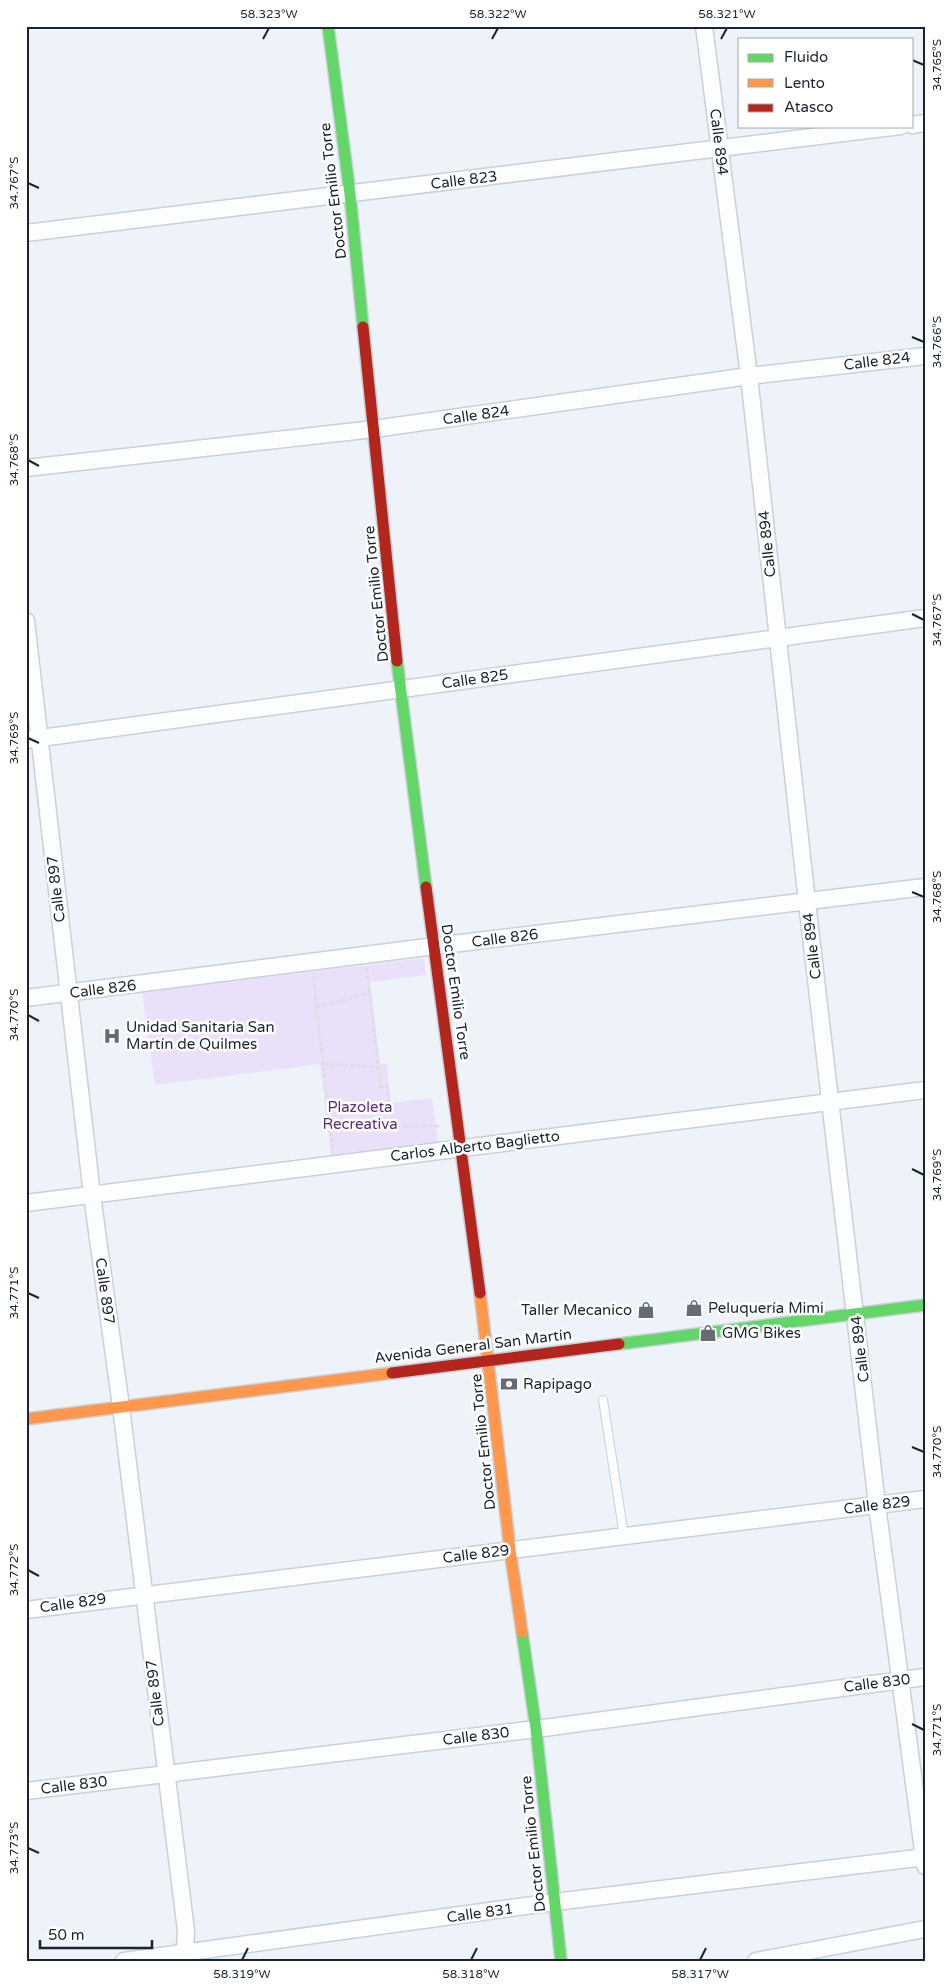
<svg xmlns="http://www.w3.org/2000/svg" width="951" height="1987" font-family="'Varela Round',sans-serif">
<rect width="100%" height="100%" fill="#edf3f8"/>
<polygon fill="#eae0f9" points="424,958 426,975 370,982 380,1064 387,1064 391,1103 432,1098 438,1143 331,1155 320,1064 155,1085 142,992"/>
<g fill="none" stroke-linecap="round" stroke-linejoin="round">
<g stroke="#c9d1d7" stroke-width="10">
<polyline id="lane" points="603,1400 624,1536"/>
</g>
<g stroke="#c9d1d7" stroke-width="19">
<g id="street">
<polyline points="704,26 749,376 807,902 877,1505 925,1866"/>
<polyline points="912,125 925,123"/>
<polyline points="26,233 901,126"/>
<polyline points="26,468 374,429 749,376 925,356"/>
<polyline points="26,621 92,1195 121,1407 186,1931 184,1961"/>
<polyline points="26,740 925,618"/>
<polyline points="26,998 435,946 925,887"/>
<polyline points="26,1203 925,1090"/>
<polyline points="26,1610 925,1499"/>
<polyline points="26,1791 536,1729 925,1677"/>
<polyline points="124,1961 555,1902 925,1857"/>
<polyline points="756,1961 925,1929"/>
</g>
</g>
<g stroke="#c9d1d7" stroke-width="14">
<g id="fast">
<polyline points="328,26 350,194 363,327"/>
<polyline points="397,661 426,887"/>
<polyline points="619,1344 925,1305"/>
<polyline points="522,1632 536,1729 561,1961"/>
</g>
</g>
<g stroke="#c9d1d7" stroke-width="14">
<g id="slow">
<polyline points="480,1293 510,1550 522,1632"/>
<polyline points="26,1419 392,1373"/>
</g>
</g>
<g stroke="#c9d1d7" stroke-width="14">
<g id="jam">
<polyline points="363,327 397,661"/>
<polyline points="426,887 480,1293"/>
<polyline points="392,1373 619,1344"/>
</g>
</g>
<g stroke="#dbddde" stroke-width="2.5" stroke-dasharray="4 2.5" stroke-linecap="butt">
<polyline points="367,969 381,1087 387,1086 392,1127"/>
<polyline points="313,977 333,1150"/>
<polyline points="317,1007 370,993"/>
<polyline points="324,1064 378,1067"/>
<polyline points="331,1127 439,1126"/>
</g>
<use href="#lane" stroke="#fcfdfe" stroke-width="8"/>
<use href="#street" stroke="#fcfdfe" stroke-width="16"/>
<use href="#fast" stroke="#63d668" stroke-width="11"/>
<use href="#slow" stroke="#ff974d" stroke-width="11"/>
<use href="#jam" stroke="#b3261e" stroke-width="11"/>
</g>
<path fill="none" stroke="#1b252e" stroke-width="2" d="M263 39 269 28M492 39 498 28M721 39 727 28M912 60 924 65M28 183 39 188M912 337 924 342M28 460 39 466M912 614 924 620M28 738 39 743M912 892 924 897M28 1015 39 1021M912 1169 924 1175M28 1293 39 1298M912 1447 924 1452M28 1570 39 1576M912 1724 924 1730M28 1848 39 1853M242 1960 248 1948M471 1960 477 1948M700 1960 706 1948"/>
<defs>
<g id="hospital-bare" transform="scale(1.35)"><path d="M-5-5h3v3.5h4V-5h3V5h-3V1.5h-4V5h-3Z" fill="#646d75" stroke="#fff" stroke-width="2.5" paint-order="stroke"/></g>
<g id="shop-bare" transform="scale(1.35)"><path d="M-5-2.5h2.3a2.7 3.5 0 0 1 5.4 0H5L5.5 6h-11ZM-1.5-2.5h3a1.5 2.3 0 0 0-3 0Z" fill="#646d75" stroke="#fff" stroke-width="2.5" paint-order="stroke"/></g>
<g id="bank-bare" transform="scale(1.35)"><path d="M-6-4H6V4H-6ZM0-2.3a2.3 2.3 0 1 0 0 4.6a2.3 2.3 0 1 0 0-4.6Z" fill="#646d75" stroke="#fff" stroke-width="2.5" paint-order="stroke"/></g>
</defs>
<g fill-rule="evenodd">
<use href="#hospital-bare" x="112" y="1036"/>
<use href="#shop-bare" x="694" y="1308"/>
<use href="#shop-bare" x="646" y="1310"/>
<use href="#shop-bare" x="708" y="1333"/>
<use href="#bank-bare" x="509" y="1384"/>
</g>
<g text-anchor="middle" stroke-width="5" stroke-linejoin="round" paint-order="stroke">
<g font-size="15" fill="#1b252e" stroke="#fff">
<text transform="translate(719 142) rotate(83)" y="5">Calle 894</text>
<text transform="translate(464 180) rotate(-7)" y="5">Calle 823</text>
<text transform="translate(333 191) rotate(-97)" y="5">Doctor Emilio Torre</text>
<text transform="translate(877 361) rotate(-7)" y="5">Calle 824</text>
<text transform="translate(476 415) rotate(-8)" y="5">Calle 824</text>
<text transform="translate(767 544) rotate(-96)" y="5">Calle 894</text>
<text transform="translate(376 594) rotate(-96)" y="5">Doctor Emilio Torre</text>
<text transform="translate(475 679) rotate(-8)" y="5">Calle 825</text>
<text transform="translate(56 889) rotate(-97)" y="5">Calle 897</text>
<text transform="translate(505 938) rotate(-7)" y="5">Calle 826</text>
<text transform="translate(812 946) rotate(-97)" y="5">Calle 894</text>
<text transform="translate(103 989) rotate(-7)" y="5">Calle 826</text>
<text transform="translate(456 992) rotate(82)" y="5">Doctor Emilio Torre</text>
<text transform="translate(475 1146) rotate(-7)" y="5">Carlos Alberto Baglietto</text>
<text transform="translate(105 1291) rotate(82)" y="5">Calle 897</text>
<text transform="translate(473 1346) rotate(-7)" y="5">Avenida General San Martín</text>
<text transform="translate(860 1349) rotate(-97)" y="5">Calle 894</text>
<text transform="translate(483 1442) rotate(-96)" y="5">Doctor Emilio Torre</text>
<text transform="translate(877 1505) rotate(-7)" y="5">Calle 829</text>
<text transform="translate(476 1554) rotate(-7)" y="5">Calle 829</text>
<text transform="translate(73 1603) rotate(-8)" y="5">Calle 829</text>
<text transform="translate(877 1683) rotate(-7)" y="5">Calle 830</text>
<text transform="translate(155 1693) rotate(-97)" y="5">Calle 897</text>
<text transform="translate(476 1736) rotate(-7)" y="5">Calle 830</text>
<text transform="translate(74 1785) rotate(-7)" y="5">Calle 830</text>
<text transform="translate(533 1844) rotate(-96)" y="5">Doctor Emilio Torre</text>
<text transform="translate(480 1913) rotate(-8)" y="5">Calle 831</text>
</g>
<g font-size="15" fill="#1b252e" stroke="#fff" text-anchor="start">
<text x="126" y="1032">Unidad Sanitaria San<tspan x="126" dy="17">Martín de Quilmes</tspan></text>
<text x="708" y="1313">Peluquería Mimi</text>
<text x="632" y="1315" text-anchor="end">Taller Mecanico</text>
<text x="722" y="1338">GMG Bikes</text>
<text x="523" y="1389">Rapipago</text>
</g>
<g font-size="15" fill="#5b2c77" stroke="#fff">
<text x="360" y="1112">Plazoleta<tspan x="360" dy="17">Recreativa</tspan></text>
</g>
</g>
<rect width="951" height="1987" fill="none" stroke="#ffffff" stroke-width="55"/>
<rect x="738" y="38" width="175" height="90" fill="#ffffff" stroke="#a4a8ab"/>
<rect x="748" y="54" width="25" height="8" fill="#63d668" stroke="#a4a8ab"/>
<text x="784" y="62" font-size="15" fill="#1b252e">Fluido</text>
<rect x="748" y="79" width="25" height="8" fill="#ff974d" stroke="#a4a8ab"/>
<text x="784" y="88" font-size="15" fill="#1b252e">Lento</text>
<rect x="748" y="104" width="25" height="8" fill="#b3261e" stroke="#a4a8ab"/>
<text x="784" y="112" font-size="15" fill="#1b252e">Atasco</text>
<path d="M40 1940v8h112v-8" fill="none" stroke="#1b252e" stroke-width="2.5"/>
<text x="48" y="1940" font-size="15" fill="#1b252e" stroke="#ffffff" stroke-width="4" paint-order="stroke">50 m</text>
<rect x="28" y="28" width="896" height="1932" fill="none" stroke="#1b252e" stroke-width="2"/>
<g font-size="12" text-anchor="middle" fill="#1b252e">
<text x="269" y="18">58.323°W</text>
<text x="498" y="18">58.322°W</text>
<text x="727" y="18">58.321°W</text>
<text transform="translate(937 65) rotate(-90)" y="4">34.765°S</text>
<text transform="translate(14 183) rotate(-90)" y="4">34.767°S</text>
<text transform="translate(937 342) rotate(-90)" y="4">34.766°S</text>
<text transform="translate(14 460) rotate(-90)" y="4">34.768°S</text>
<text transform="translate(937 620) rotate(-90)" y="4">34.767°S</text>
<text transform="translate(14 738) rotate(-90)" y="4">34.769°S</text>
<text transform="translate(937 897) rotate(-90)" y="4">34.768°S</text>
<text transform="translate(14 1015) rotate(-90)" y="4">34.770°S</text>
<text transform="translate(937 1175) rotate(-90)" y="4">34.769°S</text>
<text transform="translate(14 1293) rotate(-90)" y="4">34.771°S</text>
<text transform="translate(937 1452) rotate(-90)" y="4">34.770°S</text>
<text transform="translate(14 1570) rotate(-90)" y="4">34.772°S</text>
<text transform="translate(937 1730) rotate(-90)" y="4">34.771°S</text>
<text transform="translate(14 1848) rotate(-90)" y="4">34.773°S</text>
<text x="242" y="1978">58.319°W</text>
<text x="471" y="1978">58.318°W</text>
<text x="700" y="1978">58.317°W</text>
</g>
</svg>
